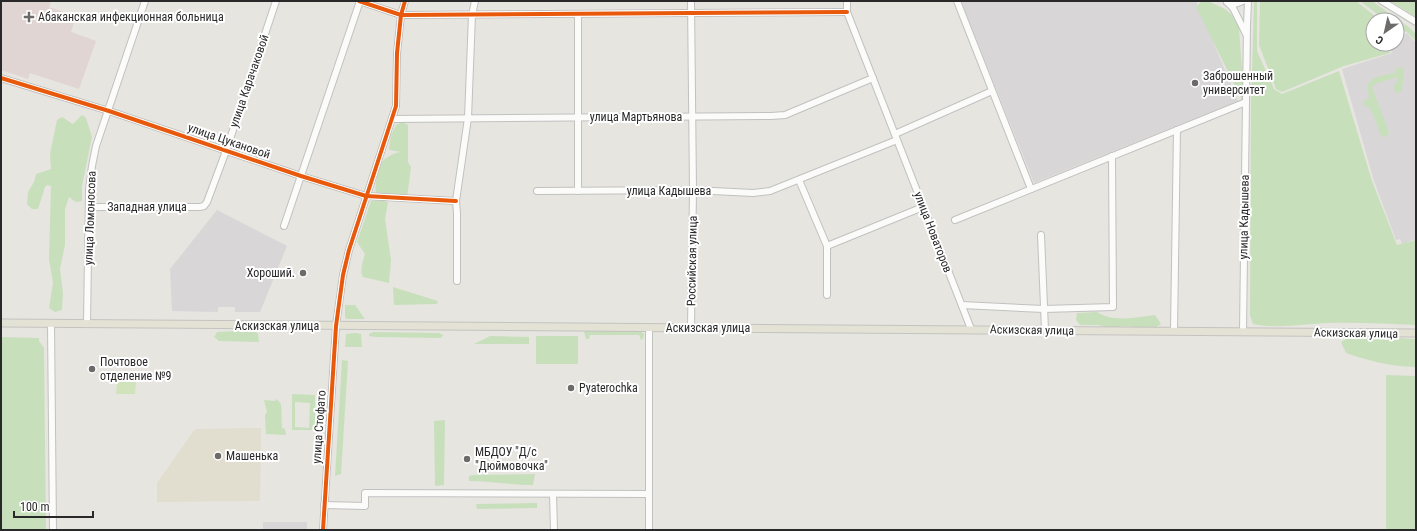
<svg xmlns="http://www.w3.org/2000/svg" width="1417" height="531" font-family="'Roboto Condensed',sans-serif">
<rect width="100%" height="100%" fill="#e7e5e0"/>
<g fill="#d8d6d7">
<polygon points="961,1 1196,1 1238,101 1034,183"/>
<polygon points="1407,33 1416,43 1416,239 1402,244 1400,239 1396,240 1374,181 1342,69 1392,53 1388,45 1397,44 1397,40"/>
<polygon points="217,210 287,246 260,312 235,312 235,307 218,307 218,312 172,311 170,269"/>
<rect x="263" y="522" width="44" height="8"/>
</g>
<polygon fill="#e1ddcf" points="261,428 260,501 157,502 157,483 195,429"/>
<polygon fill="#e0d5d2" points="1,1 51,1 49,7 76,16 71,32 96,41 79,89 30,73 28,79 1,70"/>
<g fill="#c8dfbc" fill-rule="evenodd">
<polygon points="1202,1 1210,2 1225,9 1232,15 1239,28 1244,98 1243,102 1196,7"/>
<path d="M1254 1H1257V51L1274 89 1282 94 1339 71 1372 181 1397 245 1416 240V325C1387 324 1358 322 1329 323 1305 324 1276 329 1253 324L1250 315 1251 104Z"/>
<polygon points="1260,1 1356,1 1380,20 1373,20 1373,44 1387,44 1390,53 1344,66 1282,92 1276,89 1259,45"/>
<polygon points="1360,1 1372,1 1410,28 1416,34 1416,41 1407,32 1397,29 1397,20 1385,20"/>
<polygon points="1390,1 1416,1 1416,17"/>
<path d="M1400 67 1404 69 1402 90 1399 93 1395 92C1393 87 1394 85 1398 80L1397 77 1375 84 1372 87 1389 132 1387 136 1382 137C1377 128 1375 118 1370 108L1365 106 1363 103 1365 99H1369C1369 95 1367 89 1368 85 1370 77 1387 74 1395 73L1396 69Z"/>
<polygon points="82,115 86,118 92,137 82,186 82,201 76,202 69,197 65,209 65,245 60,269 63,293 62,310 55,312 49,308 53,283 49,259 51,186 47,185 45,187 38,209 32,209 27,204 28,192 34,182 36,174 51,169 50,154 57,120 62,117 73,124"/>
<path d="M402 122 408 125V162L411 167 407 198 376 193C374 186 379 166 383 161 386 157 396 152 401 152L390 150 389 149 391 135 396 125Z"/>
<path d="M380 200 388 202 385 219 391 260 389 283 363 277C359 271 363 261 365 254L357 242 371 201Z"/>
<polygon points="393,287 438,301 437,304 394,305"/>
<polygon points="345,305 355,305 365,319 346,319 345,317"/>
<path d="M1097 312C1114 323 1136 317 1155 315L1161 324 1156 327H1135L1125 326 1111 328 1098 325H1080L1076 320 1077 313Z"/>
<polygon points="639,330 644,334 643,339 641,340 639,335 590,335 589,339 586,339 584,332 586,331"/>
<polygon points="238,331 256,332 258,334 259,342 219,341 214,337 217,332"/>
<polygon points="373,332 439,333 443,335 441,338 376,337 369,336 369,334"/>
<polygon points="356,333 361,334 362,347 345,347 346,334"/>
<polygon points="490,336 529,337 529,344 474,344"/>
<rect x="536" y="336" width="42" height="28"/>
<polygon points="1,337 39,338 39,341 44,348 46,530 1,530"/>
<path d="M1382 337 1416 339V367C1389 366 1372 362 1346 353L1341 342 1348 338Z"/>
<polygon points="342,360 348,361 341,474 335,476"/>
<polygon points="1386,375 1416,376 1416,530 1386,530"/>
<path d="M292 394 315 395V430H292ZM295 402 310 403 309 428 295 427Z"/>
<polygon points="277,399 281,404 282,428 285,429 286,435 266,434 265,415 267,412 264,400 275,401"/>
<polygon points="445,420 444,485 435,486 434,421"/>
<path d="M535 474 533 485C511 485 491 481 469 481V476L473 475Z"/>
<polygon points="537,503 537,508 477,509 476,504"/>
</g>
<polygon fill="#d0e3bb" points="117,382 136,382 135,394 116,394"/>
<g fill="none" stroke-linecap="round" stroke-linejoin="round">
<g stroke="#c1c1c0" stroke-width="8">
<g id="minor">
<polyline points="359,1 401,15 847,12"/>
<polyline points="691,1 693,190 691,328"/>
<polyline points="847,1 847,12 971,329"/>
<polyline points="957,1 1031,189"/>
<polyline points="1382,1 1416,22"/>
<polyline points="1227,2 1233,8 1246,34"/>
<polyline points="1227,2 1235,4 1243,1"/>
<polyline points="1,78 109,111 301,176 366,196 456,201"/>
<polyline points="392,119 771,116 785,115 873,78"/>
<polyline points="895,134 992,91"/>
<polyline points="799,180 827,246 827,295"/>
<polyline points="537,191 693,190 753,193 770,191 897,140"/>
<polyline points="578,191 578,14"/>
<polyline points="89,207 200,207 204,206 207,202 226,151 276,1"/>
<polyline points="955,220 1246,102"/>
<polyline points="284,226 360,1"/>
<polyline points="1041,235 1045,330"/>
<polyline points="827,246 923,207"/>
<polyline points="457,281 457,213 456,201 468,118 472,15 475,1"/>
<polyline points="962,305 1044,309 1113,307 1112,156"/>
<polyline points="51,323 53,530"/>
<polyline points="87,324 89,190 92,166 96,146 145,1"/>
<polyline points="649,328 649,530"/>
<polyline points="1174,331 1177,130"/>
<polyline points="1243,332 1247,25 1248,1"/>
<polyline points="553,494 554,530"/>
<polyline points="324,505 365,506 365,493 649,494"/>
<polyline points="323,530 336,326 343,275 349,250 396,106 397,53 401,15 405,1"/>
</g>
</g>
<g stroke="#c3c3c1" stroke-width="9">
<path id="major" d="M1 323C473 328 944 328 1416 333"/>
</g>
<use href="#minor" stroke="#fbfbfa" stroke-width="6"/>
<use href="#major" stroke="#e4e2d5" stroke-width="7"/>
<g stroke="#fff" stroke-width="6">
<g id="cycleway">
<polyline points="359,1 401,15 847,12"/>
<polyline points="1,78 109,111 301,176 366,196 456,201"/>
<polyline points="323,530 336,326 343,275 349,250 396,106 397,53 401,15 405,1"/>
</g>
</g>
<use href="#cycleway" stroke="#e8590c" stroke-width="4"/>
</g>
<g fill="#6c6b69" stroke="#fff" stroke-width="1.5">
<path d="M27 11h4v4h4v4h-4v4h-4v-4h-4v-4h4z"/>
<circle cx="1195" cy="83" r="4"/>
<circle cx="303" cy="273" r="4"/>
<circle cx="92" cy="369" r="4"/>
<circle cx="571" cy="388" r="4"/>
<circle cx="218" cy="456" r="4"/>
<circle cx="467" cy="459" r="4"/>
</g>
<g text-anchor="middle" stroke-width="4" stroke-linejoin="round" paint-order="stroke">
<g font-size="12" fill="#292929" stroke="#fff" text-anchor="start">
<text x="38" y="21">Абаканская инфекционная больница</text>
<text x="1203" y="80">Заброшенный<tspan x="1203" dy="14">университет</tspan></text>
<text x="295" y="277" text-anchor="end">Хороший.</text>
<text x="100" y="366">Почтовое<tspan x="100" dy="14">отделение №9</tspan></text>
<text x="579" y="392">Pyaterochka</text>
<text x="475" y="456">МБДОУ "Д/с<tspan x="475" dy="14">"Дюймовочка"</tspan></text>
<text x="226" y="460">Машенька</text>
</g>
<g font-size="12" fill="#292929" stroke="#fff">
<text transform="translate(249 81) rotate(-71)" y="4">улица Карачаковой</text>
<text x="636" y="121">улица Мартьянова</text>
<text transform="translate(229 141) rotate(19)" y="4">улица Цукановой</text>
<text x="669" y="195">улица Кадышева</text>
<text x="147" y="211">Западная улица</text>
<text transform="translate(1244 217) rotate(-89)" y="4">улица Кадышева</text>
<text transform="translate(90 218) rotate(-88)" y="4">улица Ломоносова</text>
<text transform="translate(933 232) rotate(69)" y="4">улица Новаторов</text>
<text transform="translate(692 261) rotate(-89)" y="4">Российская улица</text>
<text x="277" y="330">Аскизская улица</text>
<text x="708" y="332">Аскизская улица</text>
<text transform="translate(1032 330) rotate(1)" y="4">Аскизская улица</text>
<text transform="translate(1356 333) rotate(1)" y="4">Аскизская улица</text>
<text transform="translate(319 427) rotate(-86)" y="4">улица Стофато</text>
</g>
</g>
<rect width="1417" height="531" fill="none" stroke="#292929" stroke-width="4"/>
<g transform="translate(1385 32) rotate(214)"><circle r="19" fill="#ffffff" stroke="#a9a9a9"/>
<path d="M0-3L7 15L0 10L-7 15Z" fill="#6c6b69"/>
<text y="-6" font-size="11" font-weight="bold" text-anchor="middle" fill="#292929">С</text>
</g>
<path d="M14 511v6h79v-6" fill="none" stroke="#292929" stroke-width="2"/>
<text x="20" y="511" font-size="12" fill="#292929" stroke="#ffffff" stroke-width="3" paint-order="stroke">100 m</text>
</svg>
